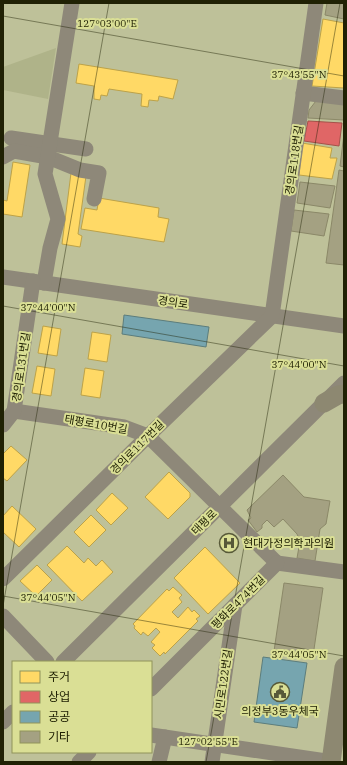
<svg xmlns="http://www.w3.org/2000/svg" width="347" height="765" font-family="'IBM Plex Serif','Noto Sans KR',serif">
<rect width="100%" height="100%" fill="#bec199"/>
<polygon fill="#afb389" points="56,48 48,99 3,90 3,67"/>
<g fill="#ffd966" stroke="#bca249">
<polygon points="323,19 344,23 344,88 312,86"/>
<polygon points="79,64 178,80 173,99 159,96 158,101 149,100 148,107 141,106 142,94 109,89 107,96 101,95 100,100 94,99 94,86 76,83"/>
<polygon points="302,143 332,148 330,158 337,158 332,179 299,175"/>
<polygon points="13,162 30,165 22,217 3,214 3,200 7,201"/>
<polygon points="71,173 86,176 78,234 82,236 80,247 62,244"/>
<polygon points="99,198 159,208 158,217 169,219 164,242 81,229 85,208 97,210"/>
<polygon points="43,326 61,329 57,356 38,353"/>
<polygon points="92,332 111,335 107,362 88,359"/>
<polygon points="37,366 55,369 51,396 32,393"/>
<polygon points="85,368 104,371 100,398 81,395"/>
<polygon points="11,446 27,460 7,481 3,478 3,454"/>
<polygon points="169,472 190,493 190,497 168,519 145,497"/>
<polygon points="112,493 128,508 111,525 96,510"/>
<polygon points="12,506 36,529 19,547 3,532 3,516"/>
<polygon points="91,515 106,530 89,547 74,532"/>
<polygon points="67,546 84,563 88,558 96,566 102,560 113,572 82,601 47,565"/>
<polygon points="205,547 240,583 208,614 174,578"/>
<polygon points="37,565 52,580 36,596 20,581"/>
<polygon points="173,587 182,595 179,598 182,602 172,612 178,618 188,607 192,612 194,610 200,616 196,619 198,621 165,654 164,652 160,656 152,648 155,645 151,642 160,632 156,628 148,636 143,632 141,635 134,628 135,626 133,624 167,589 169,591"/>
</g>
<polygon fill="#e06666" stroke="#a65149" points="308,121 342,123 339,146 304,141"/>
<g fill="#76a5af" stroke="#5c7d7c">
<polygon points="124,315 209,327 206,347 122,334"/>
<polygon points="263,657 307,663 297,728 254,722"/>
</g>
<g fill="#a4a182" stroke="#8b8868">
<polygon points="327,3 344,3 344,19 325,15"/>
<polygon points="319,97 344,101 344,120 308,118 309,110"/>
<polygon points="344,134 344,167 340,166"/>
<polygon points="339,170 344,171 344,265 326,263"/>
<polygon points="300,182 335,186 330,208 297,203"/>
<polygon points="294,210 329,214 324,236 291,231"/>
<polygon points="283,475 304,497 330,501 326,524 320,529 315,561 297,558 299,547 303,548 297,534 283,519 274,527 267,520 262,525 262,528 257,532 248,520 251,518 247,510"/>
<polygon points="284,583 323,588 313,656 274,651"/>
</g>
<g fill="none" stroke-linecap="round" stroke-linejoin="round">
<g stroke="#8e8879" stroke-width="15">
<polyline points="303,93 344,98"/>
<polyline points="11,138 86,149"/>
<polyline points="3,157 14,151 48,157 80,170 99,173 94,199"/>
<polyline points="3,277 344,326"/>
<polyline points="44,283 50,248 58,219 45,174 72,3"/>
<polyline points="14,411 124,427 148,436 277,563"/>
<polyline points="3,425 14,411 33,281"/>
<polyline points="277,563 344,572"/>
<polyline points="3,579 148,436 272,316 316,3"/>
<polyline points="3,616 47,662"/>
<polyline points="63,662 344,383"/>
<polyline points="151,689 277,563"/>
<polyline points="3,722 13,712"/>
<polyline points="151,735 333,762"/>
<polyline points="79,762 89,752"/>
<polyline points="159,762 165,737"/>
<polyline points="212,762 235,605"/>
</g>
<g stroke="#8d8871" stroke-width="19">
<polyline points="324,403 338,395 344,394"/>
<polyline points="331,762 344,667"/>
</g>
</g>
<path fill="none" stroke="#202104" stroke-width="1" stroke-opacity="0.45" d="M3 16 344 76M3 306 344 366M3 596 344 656M3 606 109 3M206 762 340 3"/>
<defs>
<g id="hospital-ring" transform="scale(1)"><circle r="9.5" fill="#dadf95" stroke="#575938" stroke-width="1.5"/><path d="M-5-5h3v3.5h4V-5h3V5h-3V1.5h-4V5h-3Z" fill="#575938"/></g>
<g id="civic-ring" transform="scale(1)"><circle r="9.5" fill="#dadf95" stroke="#575938" stroke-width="1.5"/><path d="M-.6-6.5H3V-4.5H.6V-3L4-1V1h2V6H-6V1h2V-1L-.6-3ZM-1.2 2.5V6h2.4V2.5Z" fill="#575938"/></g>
</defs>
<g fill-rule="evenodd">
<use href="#hospital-ring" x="229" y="543"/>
<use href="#civic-ring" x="280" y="692"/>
</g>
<g text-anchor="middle" stroke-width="4" stroke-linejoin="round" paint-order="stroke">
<g font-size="11" fill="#202104" stroke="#dadf95">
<text transform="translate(294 160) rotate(-82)" y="4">경의로118번길</text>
<text transform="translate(173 302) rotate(8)" y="4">경의로</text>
<text transform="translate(21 367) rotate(-82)" y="4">경의로131번길</text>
<text transform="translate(96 424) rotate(10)" y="4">태평로10번길</text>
<text transform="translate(137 447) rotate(-45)" y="4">경의로117번길</text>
<text transform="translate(204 522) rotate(-45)" y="4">태평로</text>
<text transform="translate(238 602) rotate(-45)" y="4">평화로474번길</text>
<text transform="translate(223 684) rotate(-82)" y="4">시민로122번길</text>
</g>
<g font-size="11" fill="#202104" stroke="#dadf95" text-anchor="start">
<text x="243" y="547">현대가정의학과의원</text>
<text x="280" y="715" text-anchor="middle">의정부3동우체국</text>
</g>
</g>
<g font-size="10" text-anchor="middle" fill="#202104" stroke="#dadf95" stroke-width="4" stroke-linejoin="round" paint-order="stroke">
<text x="107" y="27">127°03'00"E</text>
<text x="299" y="78">37°43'55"N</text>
<text x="48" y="311">37°44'00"N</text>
<text x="299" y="368">37°44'00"N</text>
<text x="48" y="601">37°44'05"N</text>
<text x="299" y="658">37°44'05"N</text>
<text x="208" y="745">127°02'55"E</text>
</g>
<rect width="347" height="765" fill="none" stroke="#202104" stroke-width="8"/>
<rect x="12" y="661" width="140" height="92" fill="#dadf95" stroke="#90935b"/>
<rect x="20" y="671" width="20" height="12" fill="#ffd966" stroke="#90935b"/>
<text x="48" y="681" font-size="12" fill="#202104">주거</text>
<rect x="20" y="691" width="20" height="12" fill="#e06666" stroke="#90935b"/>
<text x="48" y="701" font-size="12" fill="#202104">상업</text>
<rect x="20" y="711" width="20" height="12" fill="#76a5af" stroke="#90935b"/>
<text x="48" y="721" font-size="12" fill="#202104">공공</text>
<rect x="20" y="731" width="20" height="12" fill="#a4a182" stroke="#90935b"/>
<text x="48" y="741" font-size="12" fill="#202104">기타</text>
</svg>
